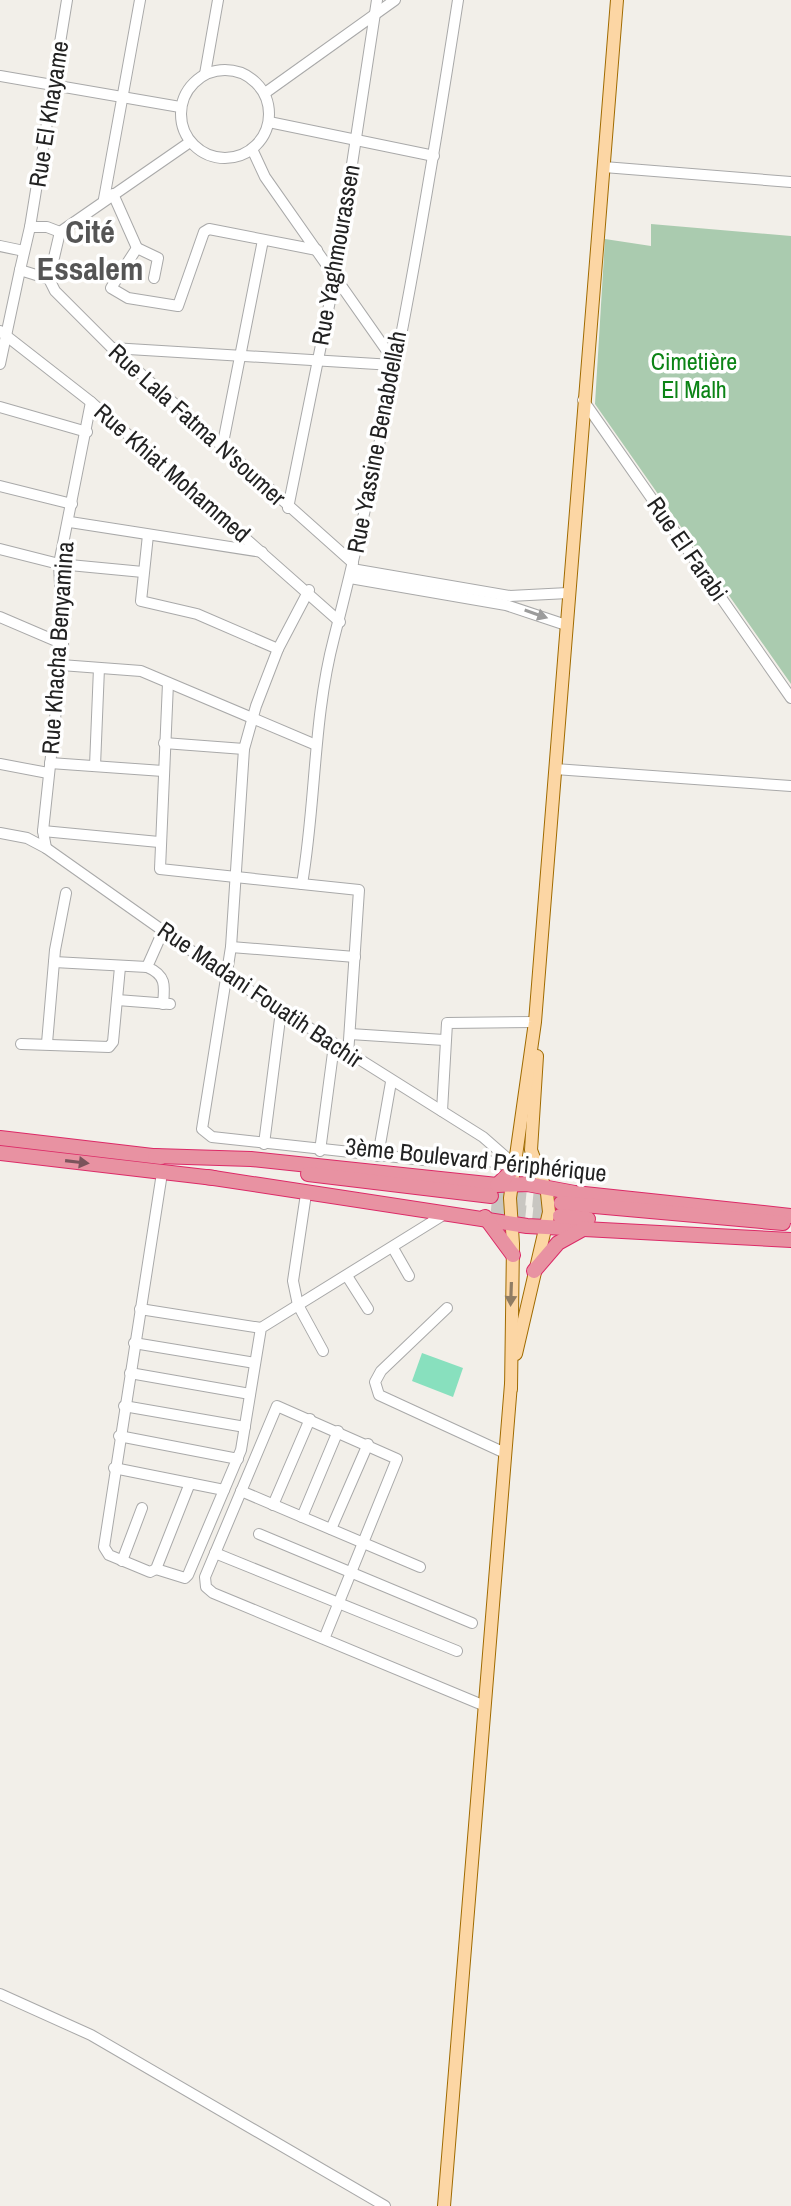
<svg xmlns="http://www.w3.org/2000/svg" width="791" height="2206" font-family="'Archivo Narrow',sans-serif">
<rect width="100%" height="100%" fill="#f2efe9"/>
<polygon fill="#aacbaf" points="651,224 791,236 791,684 595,404 605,239 651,246"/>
<polygon fill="#88e0be" points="422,1353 463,1368 453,1397 412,1381"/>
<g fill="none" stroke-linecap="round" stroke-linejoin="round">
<g stroke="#c8c6c1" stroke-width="14" stroke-dasharray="14 7" stroke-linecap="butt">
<polyline points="491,1196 561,1203"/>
<polyline points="491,1209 559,1216"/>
</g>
<g stroke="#a9a9a9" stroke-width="12">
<g id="minor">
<circle cx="225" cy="114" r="44"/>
<polyline points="205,74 218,0"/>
<polyline points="0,76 180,107"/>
<polyline points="265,93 395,0"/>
<polyline points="269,122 434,156"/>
<polyline points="252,149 265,177 394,361"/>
<polyline points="604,167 791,182"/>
<polyline points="113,194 137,248"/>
<polyline points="104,199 140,0"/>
<polyline points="30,227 67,0"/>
<polygon points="30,227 47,227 60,232 49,279 20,270"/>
<polyline points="60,232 190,142"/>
<polyline points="0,246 24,251"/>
<polyline points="154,278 158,258 137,248 111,288 128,298 178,306 204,232 209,229 317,250"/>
<polyline points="49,279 55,291 112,348 353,563"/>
<polyline points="0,331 91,402 340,622"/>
<polyline points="112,348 393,365"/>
<polyline points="0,364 20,270"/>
<polyline points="583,400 791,698"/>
<polyline points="0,407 87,432"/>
<polyline points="222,448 263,240"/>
<polyline points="0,486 72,504"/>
<polyline points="288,508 335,276 377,0"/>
<polyline points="70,522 262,552"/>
<polyline points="148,535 141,601 197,614 278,649"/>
<polyline points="0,549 59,564 143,572"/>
<polyline points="352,569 510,596 568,593"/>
<polyline points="350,578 506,605 566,625"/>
<polyline points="309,590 278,649 256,706 244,749 231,947 202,1129 212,1137 433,1161 479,1159 516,1167"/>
<polyline points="0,617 63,644"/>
<polyline points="61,665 141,671 316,745"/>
<polyline points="168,683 160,869 359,890 348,1055"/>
<polyline points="164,743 244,749"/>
<polyline points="50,763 163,771"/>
<polyline points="0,764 48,773"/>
<polyline points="95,766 99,668"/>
<polyline points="555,769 791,786"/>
<polyline points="43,831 159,842"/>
<polyline points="0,833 27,838 46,848 227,976 483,1137 515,1165"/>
<polyline points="46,848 43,831 63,644 59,564 91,402"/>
<path d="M302 884C316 803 313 718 334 638 388 429 425 213 458 0"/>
<path d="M163 931 147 967C166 975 165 985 163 1004"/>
<polyline points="231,947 355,957"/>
<polyline points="54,962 147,967"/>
<polyline points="117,1000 170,1004"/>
<polyline points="350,1034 444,1040"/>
<polyline points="47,1043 55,950 66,893"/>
<polyline points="21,1044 109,1047 113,1042 120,967"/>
<polyline points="442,1111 447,1023 535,1022"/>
<polyline points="264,1144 281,1011"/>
<polyline points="320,1151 334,1045"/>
<polyline points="378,1156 391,1082"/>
<polyline points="162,1173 104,1547 109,1555 150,1572 156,1569 190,1483"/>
<polyline points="306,1194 293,1281 298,1305 323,1351"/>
<polyline points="393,1248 409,1276"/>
<polyline points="347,1276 368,1309"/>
<polyline points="447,1308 381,1371 375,1382 379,1395 505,1453"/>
<polyline points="140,1309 261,1328"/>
<polyline points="134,1343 255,1363"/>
<polyline points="130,1373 250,1394"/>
<polyline points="124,1406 245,1427"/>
<polyline points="119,1436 238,1459"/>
<polyline points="114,1468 224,1490"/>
<polyline points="241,1491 420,1567"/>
<polyline points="273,1505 310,1419"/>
<polyline points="302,1517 338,1431"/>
<polyline points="331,1529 368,1444"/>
<polyline points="259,1534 472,1623"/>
<polyline points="215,1553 457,1651"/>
<polyline points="122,1561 142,1508"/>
<polyline points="156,1569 185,1578 188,1575 241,1450 261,1328 448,1212"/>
<polyline points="324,1639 397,1459 277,1406 205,1577 206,1587 213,1593 485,1706"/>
<polyline points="0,1994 91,2035 385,2206"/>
</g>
</g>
<g stroke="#a06b00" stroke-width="14">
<g id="major">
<polyline points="516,1354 549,1212 547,1193 531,1150 537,1056"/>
<polyline points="511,1389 513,1244 510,1198 535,1022 617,0"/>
<polyline points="444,2206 511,1384"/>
</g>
</g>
<g stroke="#dc2a67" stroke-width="16">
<g id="highway">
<polyline points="0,1138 161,1157"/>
<polyline points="0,1153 214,1178"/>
<polyline points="155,1156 251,1159 497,1185 527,1184 575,1193 791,1216"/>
<polyline points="308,1174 491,1196"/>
<polyline points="207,1177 527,1226 791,1240"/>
<polyline points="497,1185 516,1167"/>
<polyline points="561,1203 783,1223"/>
<polyline points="560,1216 588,1219"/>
<polyline points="485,1217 513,1255"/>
<polyline points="534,1271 558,1243 585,1228"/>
</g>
</g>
<use href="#minor" stroke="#fff" stroke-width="10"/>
<use href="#major" stroke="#fcd6a4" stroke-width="12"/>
<use href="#highway" stroke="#e892a2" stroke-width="14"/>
</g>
<defs><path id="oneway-solid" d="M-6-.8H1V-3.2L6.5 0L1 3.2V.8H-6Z" transform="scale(2)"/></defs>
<use fill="#9c9c9c" href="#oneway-solid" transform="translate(536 614) rotate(19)"/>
<use fill="#7b545c" href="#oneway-solid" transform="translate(77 1162) rotate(7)"/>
<use fill="#8f7c63" href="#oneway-solid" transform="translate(511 1294) rotate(92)"/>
<g text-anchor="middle" stroke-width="7" stroke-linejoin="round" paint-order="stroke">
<g font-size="24" fill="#222" stroke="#fff">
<text transform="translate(49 114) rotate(-81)" y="8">Rue El Khayame</text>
<text transform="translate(336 255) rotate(-80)" y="8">Rue Yaghmourassen</text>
<text transform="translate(197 425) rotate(42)" y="8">Rue Lala Fatma N'soumer</text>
<text transform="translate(377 442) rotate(-79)" y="8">Rue Yassine Benabdellah</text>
<text transform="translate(172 473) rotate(41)" y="8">Rue Khiat Mohammed</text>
<text transform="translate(687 549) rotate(55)" y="8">Rue El Farabi</text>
<text transform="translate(58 648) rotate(-86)" y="8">Rue Khacha Benyamina</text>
<text transform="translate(260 995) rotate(34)" y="8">Rue Madani Fouatih Bachir</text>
<text transform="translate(476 1160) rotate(6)" y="8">3ème Boulevard Périphérique</text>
</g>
<g font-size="24" fill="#0c8416" stroke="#fff">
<text x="694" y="370">Cimetière<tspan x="694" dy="28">El Malh</tspan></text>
</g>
<g font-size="32" font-weight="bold" fill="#555" stroke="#fff">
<text x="90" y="243">Cité<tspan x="90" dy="37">Essalem</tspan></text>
</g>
</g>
</svg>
